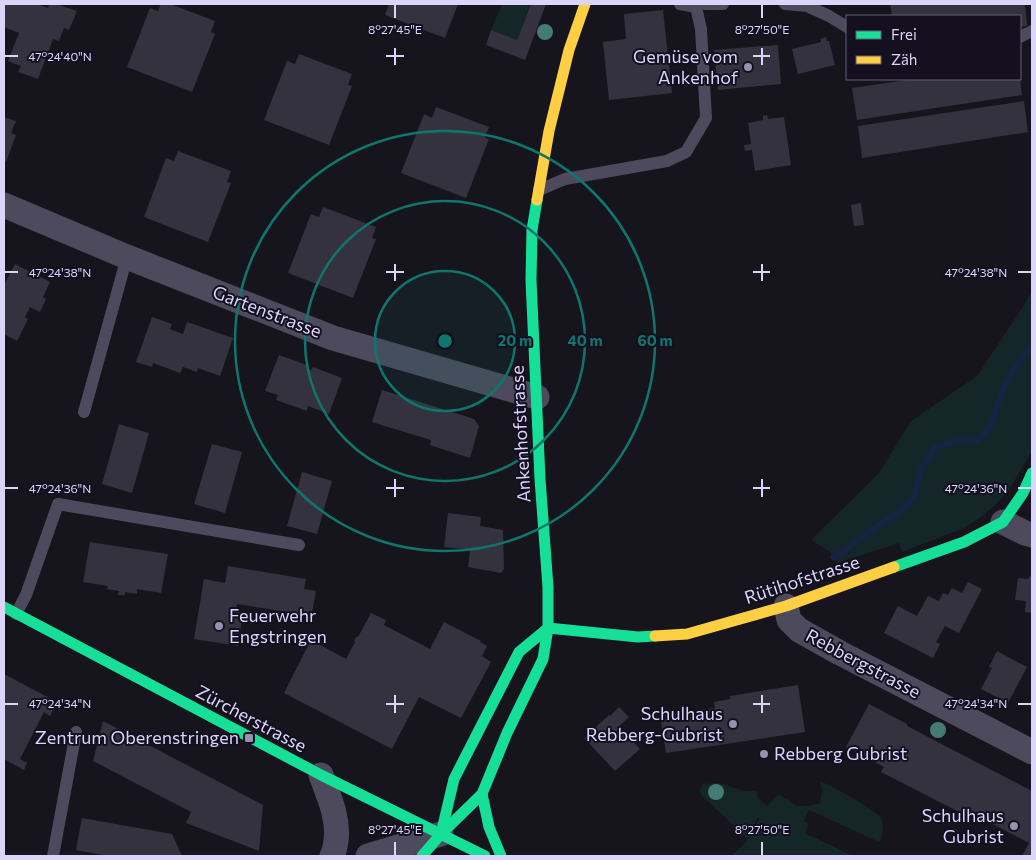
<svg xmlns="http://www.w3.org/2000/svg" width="1036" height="860" font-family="Commissioner,sans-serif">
<rect width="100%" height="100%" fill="#16141c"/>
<g fill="#142628">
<polygon points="502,4 531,4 517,40 491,30"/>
<polygon points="1032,291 1032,451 1009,490 995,505 979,519 962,529 902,552 899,543 838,563 830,552 811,540 879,473 911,421 977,376 1024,305"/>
<path d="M820 781C841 790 862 803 881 817 883 825 885 834 879 842L809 810 804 821 809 824 805 833 853 856H731L748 840 759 819 766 821 758 818 748 839 701 795 700 790 703 784 717 783 724 784 730 787 746 791H757L758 798 767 806 778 795 788 799 794 805 801 806H809L820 803 822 791Z"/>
</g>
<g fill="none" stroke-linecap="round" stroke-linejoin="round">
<polyline stroke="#162441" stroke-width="7" points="834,557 901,510 914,496 921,470 935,447 959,440 978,440 990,427 1004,386 1024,354 1032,346"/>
</g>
<g fill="#34323f">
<polygon points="4,4 37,4 48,8 49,4 56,4 77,11 69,30 64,28 59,41 53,39 38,79 18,72 21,66 8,61 19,33 4,27"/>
<polygon points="161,4 170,4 215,21 211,32 215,34 192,92 127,67 150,8 158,11"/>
<polygon points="389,4 458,4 445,38 385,15"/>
<polygon points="531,4 546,4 525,60 486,45 491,30 517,40"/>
<polygon points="890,4 1025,4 1027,26 1020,27 1020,16 892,16"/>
<polygon points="663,10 672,93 609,100 603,42 626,39 624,14"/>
<polygon points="826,37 827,41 829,41 835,65 798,74 792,49 821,42 820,39"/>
<polygon points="778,45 781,84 718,90 714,50"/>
<polygon points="299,54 352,74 348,85 352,86 329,145 264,120 287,61 295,64"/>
<polygon points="914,79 1020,79 1022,95 857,120 852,88"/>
<polygon points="1024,101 1028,132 862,158 858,126"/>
<polygon points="436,107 489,127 485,138 489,139 466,198 401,173 424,114 432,118"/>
<polygon points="767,115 768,119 784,117 791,165 755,171 752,150 745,151 744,145 751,144 748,123 763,120 763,116"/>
<polygon points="4,117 16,121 11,133 16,135 6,162 4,161"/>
<polygon points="178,151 231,171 227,182 231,183 208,242 144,217 166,158 174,161"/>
<polygon points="861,203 864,225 854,226 851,205"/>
<polygon points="323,207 376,227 372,238 376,239 353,298 288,273 311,214 319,217"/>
<polygon points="15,264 50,282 43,297 46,299 40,312 30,307 25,317 28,319 17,341 4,334 4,285"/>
<polygon points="152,317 172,324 170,329 183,334 187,322 233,338 220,376 198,368 197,372 183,367 180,373 153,363 152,367 136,362"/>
<polygon points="279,355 307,365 306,369 311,370 313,367 342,378 329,414 308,406 307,411 276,400 278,395 265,391"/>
<polygon points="382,390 474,419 479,426 470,458 430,445 431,440 372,422"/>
<polygon points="119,424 149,433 132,493 102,484"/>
<polygon points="212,444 242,452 225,513 194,504"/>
<polygon points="302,472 332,481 317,534 287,526"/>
<polygon points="448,513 481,517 480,526 503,530 504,569 501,573 468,567 470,550 444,547"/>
<polygon points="90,542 168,554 161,593 137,589 137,594 125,592 125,595 118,595 119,591 107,589 108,586 83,582"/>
<polygon points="228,566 306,579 304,589 316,591 312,613 300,611 300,614 237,604 236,609 243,613 238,646 194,639 204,579 225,583"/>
<polygon points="1029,576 1032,577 1032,613 1025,612 1026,601 1015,600 1018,578 1029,579"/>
<polygon points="968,582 982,589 959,633 945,626 936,642 940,644 933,658 884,633 898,606 917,616 928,596 939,601 943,593 948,595 952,588 962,593"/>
<polygon points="371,613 386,620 384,625 430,649 444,622 481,641 480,642 487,646 482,656 491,662 461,718 419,697 392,749 284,693 311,640 346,659 355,642 354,641 356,637 358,637"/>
<polygon points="997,651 1027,667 1008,703 981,689 992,668 989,667"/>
<polygon points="4,674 57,702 50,716 44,712 20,759 27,763 24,770 4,759"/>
<polygon points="798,685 805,732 666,753 660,716 715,708 714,702 730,699 730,696"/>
<polygon points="869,704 907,724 907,726 1032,791 1032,856 1022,856 1029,843 964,809 961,813 881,772 884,767 846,747"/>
<polygon points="619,707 629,717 619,726 640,749 615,771 584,738 609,715 610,716"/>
<polygon points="103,721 263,805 259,851 186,823 191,812 93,761"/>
<polygon points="82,818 172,834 182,856 108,856 76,850"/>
</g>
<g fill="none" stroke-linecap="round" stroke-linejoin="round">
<g stroke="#4c4a5c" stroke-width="12">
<polyline points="704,4 723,4"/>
<polyline points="785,4 807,6 829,16 847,27"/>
<polyline points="1020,37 1032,31"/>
<polyline points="539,190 565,179 667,161 686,152 706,118 701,29 696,7 680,4"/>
<polyline points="84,412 127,257"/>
<polyline points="16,614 26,595 58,504 299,545"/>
<polyline points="53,856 76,732"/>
</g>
<g stroke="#4c4a5c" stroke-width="25">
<polyline points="4,205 127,257 333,338 537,397"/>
<polyline points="1003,522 1025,533 1032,535"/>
<polyline points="786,606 789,620 799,630 840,653 1032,752"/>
<path d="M321 775C329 797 339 818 336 841 335 846 335 851 332 856"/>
<polyline points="368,856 441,834"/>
</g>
<g stroke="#16e098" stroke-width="11">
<polyline points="894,567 964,542 1003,522 1023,493 1032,473"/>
<polyline points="4,607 321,775 485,856"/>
<polyline points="482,794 489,827 501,856"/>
<polyline points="441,834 454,779 519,652 548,628 638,637 655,636"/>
<polyline points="422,856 441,834 482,794 507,733 543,659 548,628 548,587 540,479 531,280 532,230 537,200"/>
</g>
<g stroke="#ffcf43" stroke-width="11">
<polyline points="537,200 549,131 569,50 585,4"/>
<polyline points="655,636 687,634 786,606 894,567"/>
</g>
</g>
<g fill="#447b74">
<circle cx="545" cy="32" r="8"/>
<circle cx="938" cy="730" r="8"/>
<circle cx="716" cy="792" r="8"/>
</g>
<path fill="none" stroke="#dbd5fa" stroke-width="2" d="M395 5V18M762 5V18M395 48V65M762 48V65M5 56H18M386 56H404M753 56H770M395 264V281M762 264V281M5 272H18M386 272H404M753 272H770M1018 272H1031M395 479V497M762 479V497M5 488H18M386 488H404M753 488H770M1018 488H1031M395 695V713M762 695V713M5 704H18M386 704H404M753 704H770M1018 704H1031M395 842V855M762 842V855"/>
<circle cx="445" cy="341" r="70" fill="#0f766e" fill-opacity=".12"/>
<g fill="none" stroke="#0f766e" stroke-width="2.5">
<circle cx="445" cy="341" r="70"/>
<circle cx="445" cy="341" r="140"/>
<circle cx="445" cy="341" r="210"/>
</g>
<g fill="#9691ac" stroke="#141020" stroke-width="2">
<circle cx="748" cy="67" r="5"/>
<circle cx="219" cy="626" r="5"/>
<circle cx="733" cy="724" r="5"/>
<rect x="244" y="733" width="10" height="10" rx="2.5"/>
<circle cx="764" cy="754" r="5"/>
<circle cx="1014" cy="826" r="5"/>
</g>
<g text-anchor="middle" stroke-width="4" stroke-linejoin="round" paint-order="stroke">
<g font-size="18" fill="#dbd5fa" stroke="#141020" text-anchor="end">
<text x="738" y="63">Gemüse vom<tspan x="738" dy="21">Ankenhof</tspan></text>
<text x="229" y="622" text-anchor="start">Feuerwehr<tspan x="229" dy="21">Engstringen</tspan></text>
<text x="723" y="720">Schulhaus<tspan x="723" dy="21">Rebberg-Gubrist</tspan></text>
<text x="239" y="744">Zentrum Oberenstringen</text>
<text x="774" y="760" text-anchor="start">Rebberg Gubrist</text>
<text x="1004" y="822">Schulhaus<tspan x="1004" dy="21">Gubrist</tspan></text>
</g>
<g font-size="18" fill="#dbd5fa" stroke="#141020">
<text transform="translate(267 312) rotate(21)" y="6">Gartenstrasse</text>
<text transform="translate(521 434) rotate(-93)" y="6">Ankenhofstrasse</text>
<text transform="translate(802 580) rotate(-18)" y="6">Rütihofstrasse</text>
<text transform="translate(863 664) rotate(28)" y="6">Rebbergstrasse</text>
<text transform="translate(251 719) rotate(28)" y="6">Zürcherstrasse</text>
</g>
</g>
<g font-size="12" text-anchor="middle" fill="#dbd5fa" stroke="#141020" stroke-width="4" stroke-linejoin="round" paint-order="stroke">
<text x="395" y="34">8°27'45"E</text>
<text x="762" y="34">8°27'50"E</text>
<text x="60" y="61">47°24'40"N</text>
<text x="60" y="277">47°24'38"N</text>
<text x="976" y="277">47°24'38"N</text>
<text x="60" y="493">47°24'36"N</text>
<text x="976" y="493">47°24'36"N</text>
<text x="60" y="708">47°24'34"N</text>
<text x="976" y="708">47°24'34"N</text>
<text x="395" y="834">8°27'45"E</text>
<text x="762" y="834">8°27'50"E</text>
</g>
<circle cx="445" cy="341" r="8" fill="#0f766e" stroke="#141020" stroke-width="2.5"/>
<g font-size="15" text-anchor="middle" font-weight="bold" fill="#0f766e" stroke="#141020" stroke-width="4" stroke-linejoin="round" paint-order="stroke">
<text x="515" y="346">20 m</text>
<text x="585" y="346">40 m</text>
<text x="655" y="346">60 m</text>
</g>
<rect width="1036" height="860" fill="none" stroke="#dbd5fa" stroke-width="10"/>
<rect x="846" y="15" width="175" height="65" fill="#141020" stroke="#645f77"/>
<rect x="856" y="31" width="25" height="8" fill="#16e098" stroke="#645f77"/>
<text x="891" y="40" font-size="15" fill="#dbd5fa">Frei</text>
<rect x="856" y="56" width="25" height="8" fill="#ffcf43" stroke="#645f77"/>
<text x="891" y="65" font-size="15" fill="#dbd5fa">Zäh</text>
</svg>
